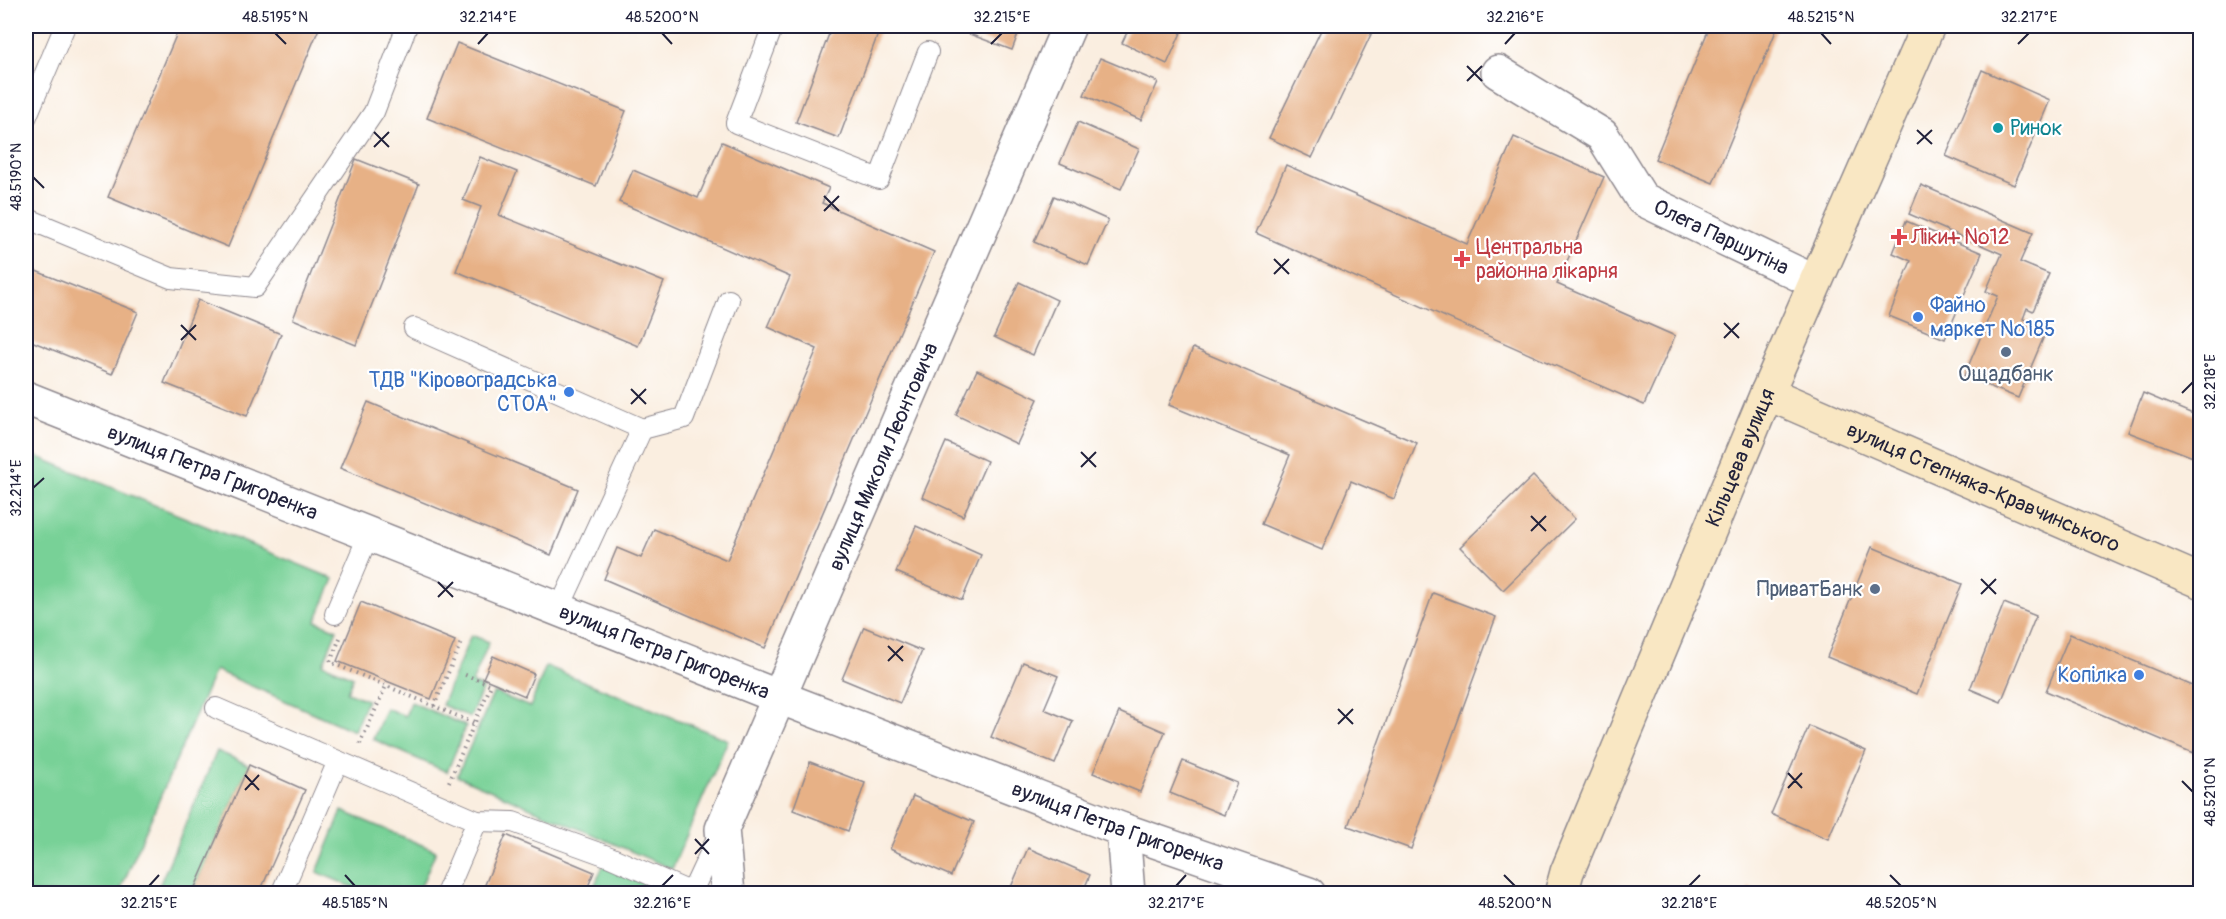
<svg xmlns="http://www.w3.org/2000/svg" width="2226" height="919" font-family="Pangolin,sans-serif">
<rect width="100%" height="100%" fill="#fff"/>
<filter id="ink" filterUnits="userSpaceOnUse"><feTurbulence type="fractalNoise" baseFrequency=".0167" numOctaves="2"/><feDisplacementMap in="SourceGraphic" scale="12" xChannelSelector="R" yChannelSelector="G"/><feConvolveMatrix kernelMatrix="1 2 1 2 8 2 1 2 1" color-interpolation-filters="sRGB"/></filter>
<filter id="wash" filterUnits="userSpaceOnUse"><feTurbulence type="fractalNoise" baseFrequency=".008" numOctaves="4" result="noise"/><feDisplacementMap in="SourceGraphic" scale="24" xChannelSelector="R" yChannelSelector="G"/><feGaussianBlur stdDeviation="1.35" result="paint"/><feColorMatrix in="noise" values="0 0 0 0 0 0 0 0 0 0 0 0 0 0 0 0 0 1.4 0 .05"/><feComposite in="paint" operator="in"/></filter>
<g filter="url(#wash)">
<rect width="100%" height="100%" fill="#faeee0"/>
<g fill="#78d197" stroke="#4d7a69" stroke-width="1.5">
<polygon points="26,452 334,579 316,621 337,630 323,664 353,677 347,692 367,700 354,731 215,670 119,893 26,893"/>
<polygon points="471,635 489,642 472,683 483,688 470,717 442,705"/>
<polygon points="546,666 728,740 672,869 457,776 494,692 530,707"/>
<polygon points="411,702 466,726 447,772 373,739 386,708 405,716"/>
<polygon points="217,751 249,765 192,893 156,893"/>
<polygon points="342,811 436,851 418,893 366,893 317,872"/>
<polygon points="603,866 647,885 643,893 591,894"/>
</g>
<g id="blocks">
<g fill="#e7b186">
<polygon points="180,26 320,26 228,247 108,197"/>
<polygon points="832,26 881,26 839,138 796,122"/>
<polygon points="948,26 1021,26 1012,50"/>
<polygon points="1130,26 1184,26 1167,64 1122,43"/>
<polygon points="1323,26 1375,26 1312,158 1269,138"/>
<polygon points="1710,26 1778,26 1713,183 1655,159"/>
<polygon points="457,43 626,111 596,186 427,118"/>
<polygon points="1100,58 1158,82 1141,120 1084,95"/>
<polygon points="1982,70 2050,100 2014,185 1946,156"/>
<polygon points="1078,122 1139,149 1121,189 1060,163"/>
<polygon points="1514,137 1604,177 1557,284 1675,336 1644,405 1256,233 1286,165 1467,244"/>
<polygon points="722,142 829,188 822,203 934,252 765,648 604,579 617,548 641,558 654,529 727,560 817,349 768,327 790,277 619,202 633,170 698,198"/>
<polygon points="480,157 517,172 499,215 664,282 638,346 456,271 481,207 463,200"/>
<polygon points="356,159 419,184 356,345 293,319"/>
<polygon points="1921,185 2033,233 2020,262 2049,274 2033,311 2027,308 2023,319 2047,329 2018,398 1964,376 1998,296 1986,291 2002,254 1909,214"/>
<polygon points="1054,196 1108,220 1088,265 1034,242"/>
<polygon points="1906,221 1982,253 1945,339 1889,316 1911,261 1893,253"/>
<polygon points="26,267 138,312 112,374 26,339"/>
<polygon points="1019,282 1057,300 1033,355 994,337"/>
<polygon points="198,300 281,334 247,416 164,383"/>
<polygon points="1193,348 1417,443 1394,499 1351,481 1322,550 1261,524 1290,455 1169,405"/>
<polygon points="977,370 1038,399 1017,444 956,415"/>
<polygon points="2143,393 2200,417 2200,438 2193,457 2128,432"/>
<polygon points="368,402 578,489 551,555 340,468"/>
<polygon points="946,442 987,461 963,516 922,497"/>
<polygon points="1533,476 1575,519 1503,590 1460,547"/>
<polygon points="916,526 981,555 962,600 896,572"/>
<polygon points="1872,547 1962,584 1917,694 1827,657"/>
<polygon points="1433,593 1496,617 1411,849 1348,826"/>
<polygon points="361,602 455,641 431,699 337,661"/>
<polygon points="2004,603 2036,616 2001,702 1970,689"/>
<polygon points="864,627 922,651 900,703 842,679"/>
<polygon points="2070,634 2200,689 2200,736 2193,753 2046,691"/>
<polygon points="493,656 534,674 525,696 483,678"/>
<polygon points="1023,662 1058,676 1044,709 1073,721 1055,764 991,737"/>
<polygon points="1119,712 1165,732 1140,792 1093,773"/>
<polygon points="1809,726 1866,751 1828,839 1771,814"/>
<polygon points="1183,761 1237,783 1224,815 1170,793"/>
<polygon points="810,762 865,783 848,831 793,810"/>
<polygon points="249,765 305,790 259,894 192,894"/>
<polygon points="913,796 974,822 951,876 890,849"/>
<polygon points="506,835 594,872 585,894 481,894"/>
<polygon points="1028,848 1090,875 1082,894 1008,894"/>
<polygon points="647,885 661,891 660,894 643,894"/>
<polygon points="1749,887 1764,894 1746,894"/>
</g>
</g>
</g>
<g filter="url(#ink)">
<use href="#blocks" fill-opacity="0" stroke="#8e888e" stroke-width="1.5"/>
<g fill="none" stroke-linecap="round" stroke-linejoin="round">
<g stroke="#8e888e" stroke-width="22">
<g id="lane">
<polyline points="773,26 736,123 879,179 928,52"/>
<polyline points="26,118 65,26"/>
<polyline points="26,218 171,278 255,287 374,112 407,26"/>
<polyline points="414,328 642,429 559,609"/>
<polyline points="642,429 684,418 729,300"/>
<polyline points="335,614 369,534"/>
<polyline points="216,708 338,761"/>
<polyline points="281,894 338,761 477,821 513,822 610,857 692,893"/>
<polyline points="446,894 477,821"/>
<polyline points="691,894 719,834"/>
</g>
</g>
<g stroke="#8e888e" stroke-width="36">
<g id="street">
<path id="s1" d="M1498 72 1602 135 1642 199 1815 282"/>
<path id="s2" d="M26 398 779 697 1123 830 1309 894"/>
<polyline points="1123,830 1128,894"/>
<path id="s3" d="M728 894 722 829 1069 26"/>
</g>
</g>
<g stroke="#8e888e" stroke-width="36">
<g id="secondary">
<path id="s4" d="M1767 393 2200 581"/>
<path id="s5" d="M1561 894 1567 872 1767 393 1928 26"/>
</g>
</g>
<g stroke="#8e888e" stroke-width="4" stroke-dasharray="1.5 4.5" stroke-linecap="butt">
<polyline points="340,638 330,662 474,723"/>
<polyline points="434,706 462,640"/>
<polyline points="360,744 386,686"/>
<polyline points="449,782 491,685 463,674"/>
</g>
<use href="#lane" stroke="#fff" stroke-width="20"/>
<use href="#street" stroke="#fff" stroke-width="33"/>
<use href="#secondary" stroke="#f9e7c3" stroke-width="33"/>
</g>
</g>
<path fill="none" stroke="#22223b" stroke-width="2" d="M275 33 286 44M662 33 672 44M1821 33 1831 44M478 44 488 33M991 44 1002 33M1505 44 1515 33M2018 44 2029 33M1467 66 1482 81M1467 81 1482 66M1917 130 1932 144M374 132 389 147M1917 144 1932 130M374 147 389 132M33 177 44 188M824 196 839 211M824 211 839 196M1274 259 1289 274M1274 274 1289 259M1724 323 1739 338M181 325 196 340M1724 338 1739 323M181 340 196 325M631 389 646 404M2182 393 2193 382M631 404 646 389M1081 452 1096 467M1081 467 1096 452M33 488 44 478M1531 516 1546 531M1531 531 1546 516M1981 579 1996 594M438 582 453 597M1981 594 1996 579M438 597 453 582M888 646 903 661M888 661 903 646M1338 709 1353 724M1338 724 1353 709M1788 773 1802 788M245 775 259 790M2182 781 2193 792M1788 788 1802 773M245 790 259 775M695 839 709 854M695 854 709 839M345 875 355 886M1504 875 1515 886M1890 875 1901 886M149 886 159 875M662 886 673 875M1176 886 1186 875M1689 886 1700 875"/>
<circle fill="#0f9aa8" stroke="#fff" stroke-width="2" cx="1998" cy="128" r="6"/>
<g fill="#e0444e" stroke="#fff" stroke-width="2">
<path d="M1896 228h6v6h6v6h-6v6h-6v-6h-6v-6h6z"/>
<path d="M1459 250h6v6h6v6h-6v6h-6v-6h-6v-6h6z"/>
</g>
<g fill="#3f7fe0" stroke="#fff" stroke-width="2">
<circle cx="1918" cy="317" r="6"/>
<circle cx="569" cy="392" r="6"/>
<circle cx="2139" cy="675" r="6"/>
</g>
<g fill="#5c6f8a" stroke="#fff" stroke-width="2">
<circle cx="2006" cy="352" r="6"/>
<circle cx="1875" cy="589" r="6"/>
</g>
<g text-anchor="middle" stroke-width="4.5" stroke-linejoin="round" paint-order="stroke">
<g font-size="21" fill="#0d838f" stroke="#fff" text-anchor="start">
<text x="2010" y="135">Ринок</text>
</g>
<g font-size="21" fill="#22223b" stroke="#fff">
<text dy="7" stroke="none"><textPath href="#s1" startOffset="285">Олега Паршутіна</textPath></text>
<text dy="7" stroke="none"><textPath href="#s3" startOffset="471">вулиця Миколи Леонтовича</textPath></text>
<text dy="7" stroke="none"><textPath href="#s5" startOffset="472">Кільцева вулиця</textPath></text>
<text dy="7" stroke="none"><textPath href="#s2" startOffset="201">вулиця Петра Григоренка</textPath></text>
<text dy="7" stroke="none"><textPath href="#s4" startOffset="236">вулиця Степняка-Кравчинського</textPath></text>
<text dy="7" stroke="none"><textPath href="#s2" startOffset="687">вулиця Петра Григоренка</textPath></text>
<text dy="7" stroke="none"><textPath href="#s2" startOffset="1173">вулиця Петра Григоренка</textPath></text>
</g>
<g font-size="21" fill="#be3a42" stroke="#fff" text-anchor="start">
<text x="1911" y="244">Ліки+ №12</text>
<text x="1476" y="254">Центральна<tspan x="1476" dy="24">районна лікарня</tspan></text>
</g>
<g font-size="21" fill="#366cbe" stroke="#fff" text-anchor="end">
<text x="1930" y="312" text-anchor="start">Файно<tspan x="1930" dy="24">маркет №185</tspan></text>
<text x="557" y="387">ТДВ "Кіровоградська<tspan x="557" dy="24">СТОА"</tspan></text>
<text x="2127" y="682">Копілка</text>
</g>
<g font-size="21" fill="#4e5e75" stroke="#fff">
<text x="2006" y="381">Ощадбанк</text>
<text x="1863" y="596" text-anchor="end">ПриватБанк</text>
</g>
</g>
<rect width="2226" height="919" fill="none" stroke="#fff" stroke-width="66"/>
<rect x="33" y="33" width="2160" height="853" fill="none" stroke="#22223b" stroke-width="2"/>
<g font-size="15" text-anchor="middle" fill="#22223b">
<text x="275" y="22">48.5195°N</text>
<text x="488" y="22">32.214°E</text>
<text x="662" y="22">48.5200°N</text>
<text x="1002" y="22">32.215°E</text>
<text x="1515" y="22">32.216°E</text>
<text x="1821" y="22">48.5215°N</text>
<text x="2029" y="22">32.217°E</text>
<text transform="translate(16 177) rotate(-90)" y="5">48.5190°N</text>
<text transform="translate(2210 382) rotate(-90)" y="5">32.218°E</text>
<text transform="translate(16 488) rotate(-90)" y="5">32.214°E</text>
<text transform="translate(2210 792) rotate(-90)" y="5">48.5210°N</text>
<text x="149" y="908">32.215°E</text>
<text x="355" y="908">48.5185°N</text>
<text x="662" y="908">32.216°E</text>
<text x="1176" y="908">32.217°E</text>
<text x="1515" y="908">48.5200°N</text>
<text x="1689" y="908">32.218°E</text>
<text x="1901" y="908">48.5205°N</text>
</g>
</svg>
